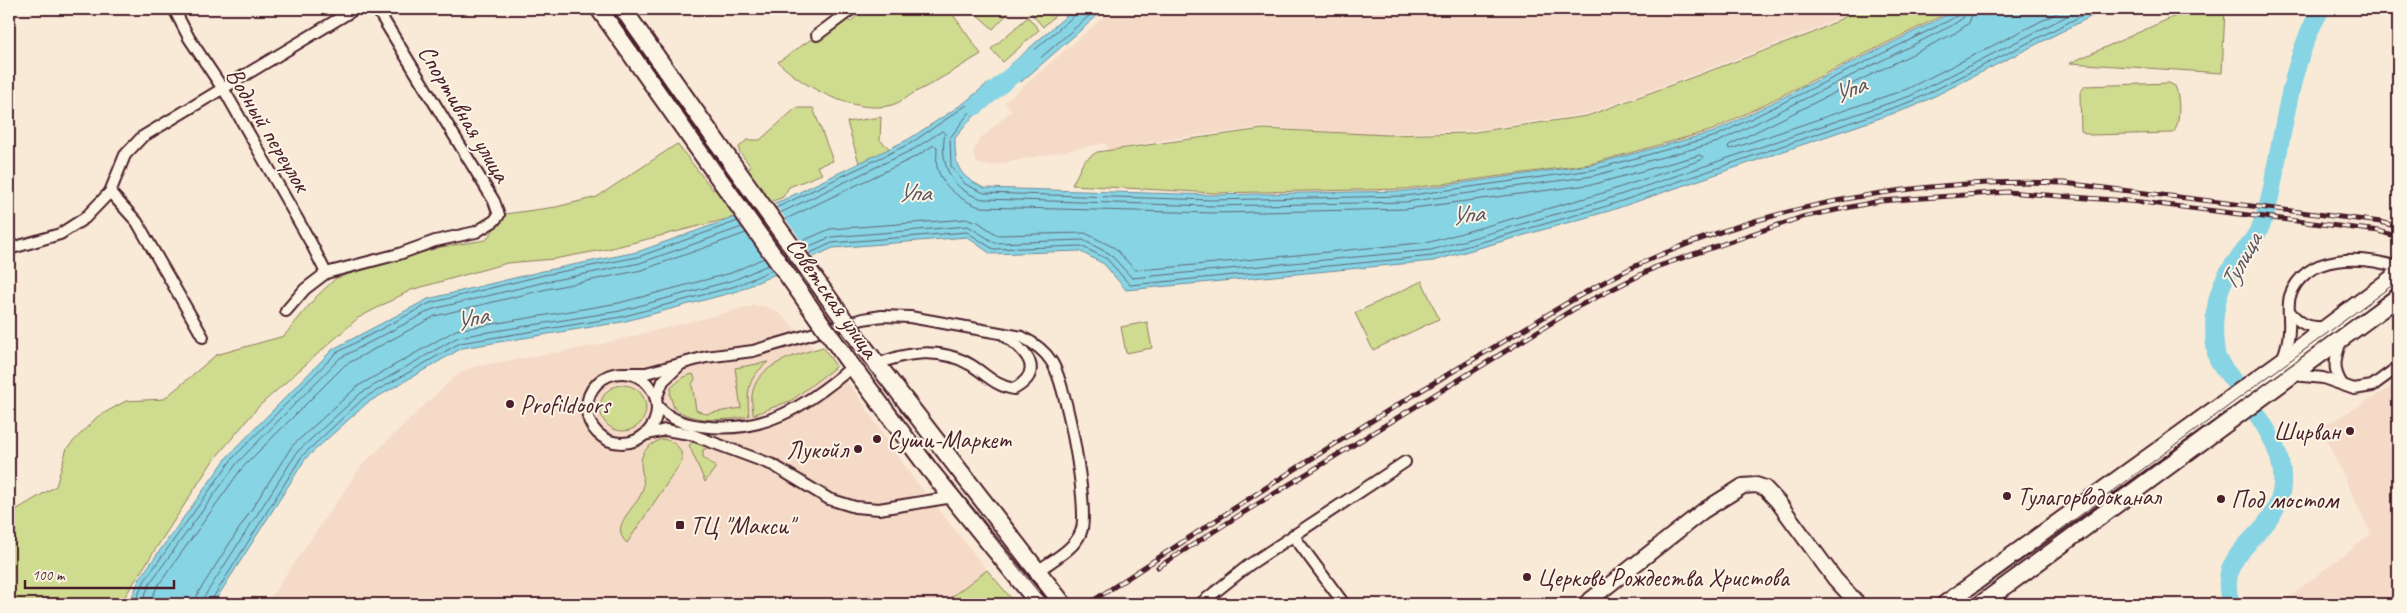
<svg xmlns="http://www.w3.org/2000/svg" width="2407" height="613" font-family="Caveat,sans-serif">
<rect width="100%" height="100%" fill="#f9e9d7"/>
<filter id="ink" filterUnits="userSpaceOnUse"><feTurbulence type="fractalNoise" baseFrequency=".02" numOctaves="2"/><feDisplacementMap in="SourceGraphic" scale="10" xChannelSelector="R" yChannelSelector="G"/><feConvolveMatrix kernelMatrix="1 2 1 2 8 2 1 2 1" color-interpolation-filters="sRGB"/></filter>
<g filter="url(#ink)">
<g fill="#f5dac7">
<polygon points="1113,9 1856,9 1811,31 1586,114 1467,131 1369,134 1263,127 1164,140 1108,150 1105,143 988,166 977,163 973,153 979,140 1012,110 1005,102"/>
<polygon points="752,306 762,306 773,309 784,317 854,390 910,474 987,570 942,604 266,604 363,464 454,377 472,367 594,346"/>
<polygon points="2398,383 2398,604 2280,604 2371,534 2321,428"/>
</g>
<g fill="#cfdb8f" stroke="#8c7d5d">
<path d="M865 9H949L981 54C958 68 936 82 912 94 906 98 899 103 892 105 855 115 803 87 778 62L845 16 850 22Z"/>
<polygon points="971,9 1012,9 993,29"/>
<polygon points="1036,9 1059,9 1061,10 1043,27 1031,13"/>
<polygon points="1860,9 1955,9 1713,130 1590,164 1405,189 1214,193 1072,185 1084,161 1097,152 1263,129 1387,135 1468,133 1587,116 1813,33"/>
<polygon points="2191,9 2225,9 2222,73 2070,63"/>
<polygon points="1028,17 1039,30 1003,62 991,49"/>
<path d="M2169 83 2175 86C2180 95 2181 125 2173 133L2090 135 2081 131 2080 93 2085 86Z"/>
<polygon points="796,108 813,108 833,161 817,166 822,174 789,187 783,197 731,218 608,249 554,259 507,263 411,290 358,318 259,406 212,462 120,604 9,604 9,514 56,486 67,448 97,417 126,401 164,399 216,355 284,336 316,297 336,278 441,247 486,240 505,214 556,207 597,197 677,144 713,190 751,167 739,151 739,147 747,140 760,140"/>
<polygon points="881,117 880,140 891,150 859,163 847,122"/>
<polygon points="1422,281 1439,319 1373,350 1355,313"/>
<polygon points="1147,322 1152,348 1126,353 1121,327"/>
<path d="M823 347 836 366 834 368 792 400 753 415C753 409 751 402 752 396 755 363 798 355 823 347Z"/>
<path d="M768 362C747 379 747 390 749 416 727 421 692 423 674 408L670 395 671 388 683 377 693 374 695 379 692 384 696 410 705 414 741 408 735 368Z"/>
<circle cx="623" cy="408" r="23"/>
<path d="M661 439C674 440 683 448 682 461L627 543C608 526 636 508 642 492 647 479 637 466 643 454 646 447 654 443 661 439Z"/>
<polygon points="693,442 709,447 703,450 703,457 716,467 705,482 689,445"/>
<polygon points="987,570 1016,604 942,604"/>
</g>
<g fill="#86d4e4" stroke="#6e8c9a">
<polygon points="1074,9 1105,9 1021,82 1008,67"/>
<path d="M1959 9H2106L1915 106 1609 211 1433 261 1126 290 1104 264 1079 251 991 254 967 237 833 248 738 291 622 322 462 348 367 403 306 458 213 604H129L140 578 228 456 333 349 428 299 543 271 637 252 783 200 909 139 964 103 987 84 998 96 972 118 955 138C955 166 957 175 984 188L1212 195 1405 191 1591 165 1714 132Z"/>
</g>
<polygon fill="#f9e9d7" points="773,201 814,259 776,276 733,215"/>
<g fill="none" stroke-linecap="round" stroke-linejoin="round">
<g stroke="#626775" stroke-width="1">
<polyline points="1076,9 1075,15 1016,66 1020,73 1023,73 1097,9"/>
<polyline points="1974,9 1969,23 1955,33 1729,145 1728,148 1731,149 1907,89 2065,9"/>
<polyline points="776,208 911,143 986,92 989,97 968,114 950,138 951,166 965,184 984,193 1212,200 1405,196 1592,170 1716,136 1948,21 1958,15 1960,9"/>
<path d="M780 213 914 149 942 131 945 133C939 164 951 191 983 199L1212 206 1405 202 1593 176 1718 142 1951 26 1963 18 1966 9"/>
<path d="M784 220 917 156 934 145 937 147C937 154 936 161 937 167 942 187 962 201 980 207L1212 213 1406 209 1595 184 1700 155 1703 157 1701 160 1603 193 1430 242 1164 268 1135 270 1115 248 1085 233 997 235 978 222 968 219 830 229 800 242"/>
<polyline points="805,248 831,237 968,226 995,243 1083,240 1110,254 1132,278 1431,250 1605,200 1910,96 2081,9"/>
<polyline points="808,254 832,243 967,232 993,249 1081,246 1107,259 1130,285 1433,256 1607,206 1913,101 2095,9"/>
<polyline points="134,604 145,580 232,459 336,353 430,303 544,275 638,257 738,221"/>
<polyline points="141,604 150,583 237,463 340,358 433,309 545,282 640,263 742,227"/>
<polyline points="149,604 157,587 242,468 345,365 435,316 547,289 642,270 746,233"/>
<polyline points="195,604 198,593 292,446 358,386 456,330 619,303 731,273 764,258"/>
<polyline points="203,604 204,597 298,451 361,393 458,337 620,311 734,280 768,265"/>
<polyline points="209,604 302,456 364,398 460,343 621,317 736,286 772,270"/>
</g>
<g stroke="#86d4e4" stroke-width="18">
<polyline points="976,106 1032,58"/>
<path d="M2231 604C2214 550 2268 541 2280 497 2292 453 2255 412 2232 379 2227 372 2217 362 2216 353 2212 328 2214 299 2226 276 2235 260 2250 246 2259 230 2269 210 2273 183 2277 160 2287 109 2294 55 2321 9"/>
</g>
<g stroke="#4a1f2b" stroke-width="14">
<g id="street">
<polyline points="174,9 189,38 227,95 311,243 326,273"/>
<polyline points="817,35 852,9"/>
<polyline points="110,192 137,222 203,337"/>
<polyline points="9,249 60,234 85,218 110,192 125,155 142,137 355,9"/>
<polyline points="286,311 305,289 326,273 399,254 435,241 476,232 494,221 499,215 494,201 377,9"/>
<path d="M2289 311C2300 324 2308 328 2325 327"/>
<path d="M2341 341C2335 358 2332 369 2342 384"/>
<path d="M2282 360C2286 350 2289 341 2289 330 2290 320 2287 306 2290 296 2306 252 2363 256 2398 267"/>
<path d="M877 365C905 351 943 348 971 365 986 374 995 386 1014 389 1046 371 1026 351 1005 336"/>
<path d="M626 373H646L706 357 753 351 863 319 882 316 910 317 1022 337C1034 343 1044 350 1051 361 1066 381 1090 510 1081 532 1074 550 1051 561 1036 572"/>
<circle cx="622" cy="408" r="35"/>
<polyline points="2294,375 2323,378 2354,389 2372,386 2398,367"/>
<polyline points="656,399 663,381 681,364"/>
<path d="M657 405C668 419 684 424 701 426 763 435 806 406 852 367"/>
<polyline points="644,435 665,430 690,434 773,465 829,499 855,507 879,509 953,497"/>
<polyline points="1293,535 1344,604"/>
<polyline points="1200,604 1249,565 1405,462"/>
</g>
</g>
<g stroke="#4a1f2b" stroke-width="18">
<polyline id="secondary" points="1585,604 1703,511 1743,486 1756,485 1765,488 1778,502 1835,579 1858,604"/>
</g>
<g stroke="#4a1f2b" stroke-width="20">
<g id="primary">
<polyline points="599,9 718,177"/>
<polyline points="623,9 734,166"/>
<polyline points="863,346 1063,604"/>
<polyline points="846,358 929,469 1039,604"/>
<polyline points="1945,604 2282,361 2398,274"/>
<polyline points="1981,604 2398,297"/>
</g>
</g>
<use href="#street" stroke="#fcf5e5" stroke-width="10"/>
<use href="#secondary" stroke="#fcf5e5" stroke-width="14"/>
<use href="#primary" stroke="#fcf5e5" stroke-width="16"/>
<g stroke="#4a1f2b" stroke-width="1">
<path d="M610 9C750 211 892 414 1048 604"/>
<polyline points="1960,604 2398,281"/>
</g>
<g stroke="#4a1f2b" stroke-width="5">
<g id="rail">
<polyline points="1158,567 1238,516 1577,307 1656,267 1802,217 1880,201 2007,192 2141,202 2379,231 2398,237"/>
<path d="M1088 604C1219 518 1349 432 1484 353 1542 319 1598 281 1660 255 1787 201 1926 178 2064 183L2381 222 2398 227"/>
</g>
</g>
<use href="#rail" stroke="#fcf5e5" stroke-width="3" stroke-dasharray="9" stroke-linecap="butt"/>
<g stroke="#4a1f2b" stroke-width="20" stroke-linecap="butt">
<g id="primary-bridge">
<polyline points="734,166 863,346"/>
<polyline points="718,177 846,358"/>
</g>
</g>
<use href="#primary-bridge" stroke="#fcf5e5" stroke-width="16"/>
</g>
</g>
<g fill="#4a1f2b" stroke="#fcf5e5" stroke-width="2">
<circle cx="510" cy="404" r="5"/>
<circle cx="2350" cy="431" r="5"/>
<circle cx="877" cy="439" r="5"/>
<circle cx="858" cy="449" r="5"/>
<circle cx="2007" cy="496" r="5"/>
<circle cx="2221" cy="499" r="5"/>
<rect x="675" y="520" width="10" height="10" rx="2.5"/>
<circle cx="1527" cy="577" r="5"/>
</g>
<g text-anchor="middle" stroke-width="4" stroke-linejoin="round" paint-order="stroke">
<g font-size="25" fill="#4a1f2b" stroke="#fcf5e5">
<text transform="translate(465 113) rotate(59)" y="9">Спортивная улица</text>
<text transform="translate(269 129) rotate(59)" y="9">Водный переулок</text>
<text transform="translate(833 297) rotate(55)" y="9">Советская улица</text>
</g>
<g font-size="25" fill="#4a1f2b" stroke="#fcf5e5" text-anchor="start">
<text x="520" y="413">Profildoors</text>
<text x="2340" y="440" text-anchor="end">Ширван</text>
<text x="887" y="448">Суши-Маркет</text>
<text x="848" y="458" text-anchor="end">Лукойл</text>
<text x="2017" y="505">Тулагорводоканал</text>
<text x="2231" y="508">Под мостом</text>
<text x="690" y="534">ТЦ "Макси"</text>
<text x="1537" y="586">Церковь Рождества Христова</text>
</g>
<g font-size="26" font-style="italic" fill="#5c5562" stroke="#fcf5e5">
<text transform="translate(1849 89) rotate(-23)" y="9">Упа</text>
<text x="914" y="201">Упа</text>
<text transform="translate(1467 214) rotate(-7)" y="9">Упа</text>
<text transform="translate(2240 261) rotate(-61)" y="9">Тулица</text>
<text transform="translate(471 318) rotate(-15)" y="9">Упа</text>
</g>
</g>
<rect width="2407" height="613" fill="none" stroke="#fcf5e5" stroke-width="30"/>
<rect x="15" y="15" width="2377" height="583" fill="none" stroke="#4a1f2b" stroke-width="2" filter="url(#ink)"/>
<path d="M25 580v8h149v-8" fill="none" stroke="#4a1f2b" stroke-width="2.5"/>
<text x="32" y="580" font-size="15" fill="#4a1f2b" stroke="#fcf5e5" stroke-width="4" paint-order="stroke">100 m</text>
</svg>
